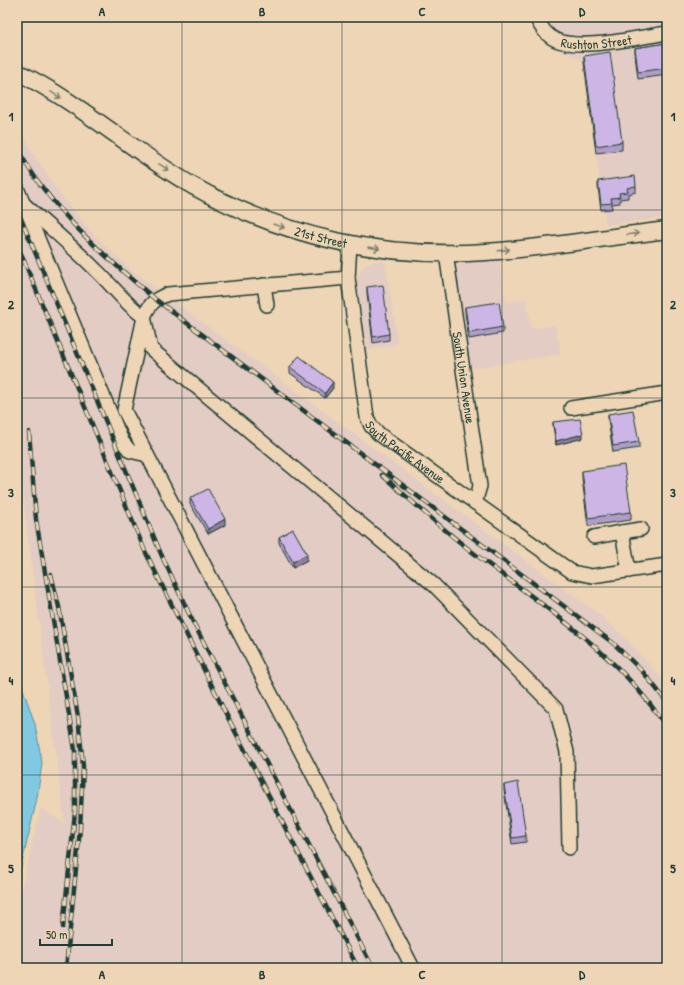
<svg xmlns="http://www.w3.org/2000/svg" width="684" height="985" font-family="'Patrick Hand',sans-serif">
<rect width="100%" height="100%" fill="#edd5b5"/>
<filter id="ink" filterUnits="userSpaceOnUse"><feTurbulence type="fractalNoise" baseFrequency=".025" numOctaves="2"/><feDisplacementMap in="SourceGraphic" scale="8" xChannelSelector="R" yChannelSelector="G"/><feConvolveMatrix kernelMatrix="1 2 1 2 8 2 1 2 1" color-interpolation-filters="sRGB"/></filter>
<g filter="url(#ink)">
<g fill="#e3ccc3">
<polygon points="545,17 667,17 667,217 606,225 584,61 550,45"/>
<polygon points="17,124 35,157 63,198 95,236 131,270 600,615 633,646 663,680 667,686 667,968 17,968 17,907 41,808 65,824 17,451"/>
<polygon points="499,258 506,302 526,299 531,329 555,325 561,354 468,369 452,265"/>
<polygon points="375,261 385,262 398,344 367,350 356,280 363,267"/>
</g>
<polygon fill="#81c9e2" stroke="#5a919c" points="17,672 35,724 42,763 37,798 17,885"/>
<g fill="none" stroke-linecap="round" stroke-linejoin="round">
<g stroke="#1f3d34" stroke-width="16">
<g id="minor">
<path id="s1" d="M536 17C540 26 547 36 556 40 582 51 639 37 667 33"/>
<polyline points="17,188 122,441 130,451 147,455"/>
<path d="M24 204C48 226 73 247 96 270 114 287 124 303 144 317L151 349 434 585 556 709 567 752 569 848"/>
<path id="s2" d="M350 244 348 278 367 417 371 426 379 434 572 572 592 576 667 565"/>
<path id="s3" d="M446 253 480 486 475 503"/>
<path d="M348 278 168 294C155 299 150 303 144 317L124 410 413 968"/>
<polyline points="264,285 267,305"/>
<polyline points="571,408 667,393"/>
<polyline points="622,532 641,529"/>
<polyline points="594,537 622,532 629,571"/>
</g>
</g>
<g stroke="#1f3d34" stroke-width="19">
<g id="major">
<path id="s4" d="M17 72C80 102 133 152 193 186 283 237 384 259 486 252 546 248 607 237 667 230"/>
</g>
</g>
<use href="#minor" stroke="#edd5b5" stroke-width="13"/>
<use href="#major" stroke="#edd5b5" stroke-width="16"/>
<g stroke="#1f3d34" stroke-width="4.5">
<g id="rail">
<path d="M17 148C50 209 103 255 155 299L613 643 643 672 667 702"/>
<polyline points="17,209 161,554 193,622 373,968"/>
<polyline points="17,244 145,551 224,710 358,968"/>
<polyline points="29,432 36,519 75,750 75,812 63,927"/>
<path d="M382 475C414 503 445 532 479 557 547 609 620 655 667 728"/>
<polyline points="51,574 59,607 78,717 83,766 80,829 66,968"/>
</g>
</g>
<use href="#rail" stroke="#edd5b5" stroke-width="3" stroke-dasharray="9" stroke-linecap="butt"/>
</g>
<g fill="#b09dc5" stroke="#1f3d34">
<polygon points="597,17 620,17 620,19 597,22"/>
<polygon points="652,17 667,17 667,19 653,21"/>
<polygon points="667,43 667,75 638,79 635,55 635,48"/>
<polygon points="584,56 622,142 622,150 596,153 584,63"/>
<polygon points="598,181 636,186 636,192 628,194 628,198 620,199 620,203 612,204 612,209 601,210 598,187"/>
<polygon points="367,287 389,334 389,340 373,343 367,293"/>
<polygon points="465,307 503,327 503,333 469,339 465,313"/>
<polygon points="290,367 333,388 325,398 290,373"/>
<polygon points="608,414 639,442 639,448 613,452 608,420"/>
<polygon points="553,422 583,438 556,445 553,426"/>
<polygon points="582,471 631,512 631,520 588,526 582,478"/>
<polygon points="190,498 225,525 208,534 190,504"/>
<polygon points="279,537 307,560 293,568 279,543"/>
<polygon points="504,785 526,836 526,842 512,844 504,790"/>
</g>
<g fill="#907fa0" stroke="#1f3d34">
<polygon points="333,382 333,388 325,398 325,393"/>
<polygon points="583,434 583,438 556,445 556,441"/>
<polygon points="225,519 225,525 208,534 208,529"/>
<polygon points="307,554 307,560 293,568 293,562"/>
</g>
<g fill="#cdb6e5" stroke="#1f3d34">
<polygon points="667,43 667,68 638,72 635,48"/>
<polygon points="610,52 622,142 596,146 584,56"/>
<polygon points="635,176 636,186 627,188 628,192 619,193 620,197 611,198 612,203 601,204 598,181"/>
<polygon points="383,285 389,334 373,337 367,287"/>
<polygon points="499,302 503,327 469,333 465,307"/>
<polygon points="299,356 333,382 325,393 290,367"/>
<polygon points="633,410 639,442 613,446 608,414"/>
<polygon points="580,419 583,434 556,441 553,422"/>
<polygon points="624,465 631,512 588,518 582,471"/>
<polygon points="208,489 225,519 208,529 190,498"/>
<polygon points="293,529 307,554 293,562 279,537"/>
<polygon points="518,782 526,836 512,838 504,785"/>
</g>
<defs><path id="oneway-shaft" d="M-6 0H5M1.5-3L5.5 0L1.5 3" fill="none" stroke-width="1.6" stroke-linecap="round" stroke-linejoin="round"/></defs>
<g stroke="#7c816e">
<use href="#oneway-shaft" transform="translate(56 95) rotate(31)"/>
<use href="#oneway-shaft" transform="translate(164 167) rotate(32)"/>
<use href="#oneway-shaft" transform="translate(279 226) rotate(18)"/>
<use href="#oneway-shaft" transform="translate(633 234) rotate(-7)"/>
<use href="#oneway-shaft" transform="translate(374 248) rotate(8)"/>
<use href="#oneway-shaft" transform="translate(504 250) rotate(-7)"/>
</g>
</g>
<path fill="none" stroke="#1f3d34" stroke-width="1" stroke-opacity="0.55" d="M182 17V968M342 17V968M502 17V968M17 210H667M17 398H667M17 587H667M17 775H667"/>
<g text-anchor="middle" stroke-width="3" stroke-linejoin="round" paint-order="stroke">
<g font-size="13" fill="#1f3d34" stroke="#edd5b5">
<text dy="5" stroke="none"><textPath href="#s1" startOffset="72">Rushton Street</textPath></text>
<text dy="5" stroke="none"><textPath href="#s4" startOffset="348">21st Street</textPath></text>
<text dy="5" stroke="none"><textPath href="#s3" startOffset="126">South Union Avenue</textPath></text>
<text dy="5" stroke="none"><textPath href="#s2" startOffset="227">South Pacific Avenue</textPath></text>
</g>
</g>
<rect width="684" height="985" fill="none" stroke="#edd5b5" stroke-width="44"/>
<path d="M40 939v6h72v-6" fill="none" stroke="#1f3d34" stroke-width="2"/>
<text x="46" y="939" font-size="12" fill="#1f3d34" stroke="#edd5b5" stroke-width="3" paint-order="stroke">50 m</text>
<rect x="22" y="22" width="640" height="941" fill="none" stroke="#1f3d34" stroke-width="1.5"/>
<g font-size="13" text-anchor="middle" font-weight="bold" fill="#1f3d34">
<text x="102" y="16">A</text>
<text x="262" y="16">B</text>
<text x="422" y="16">C</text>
<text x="582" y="16">D</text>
<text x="11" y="121">1</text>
<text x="673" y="121">1</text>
<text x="11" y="309">2</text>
<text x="673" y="309">2</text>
<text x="11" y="497">3</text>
<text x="673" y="497">3</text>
<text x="11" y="685">4</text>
<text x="673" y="685">4</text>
<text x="11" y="873">5</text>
<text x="673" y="873">5</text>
<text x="102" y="979">A</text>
<text x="262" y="979">B</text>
<text x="422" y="979">C</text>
<text x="582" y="979">D</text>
</g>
</svg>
